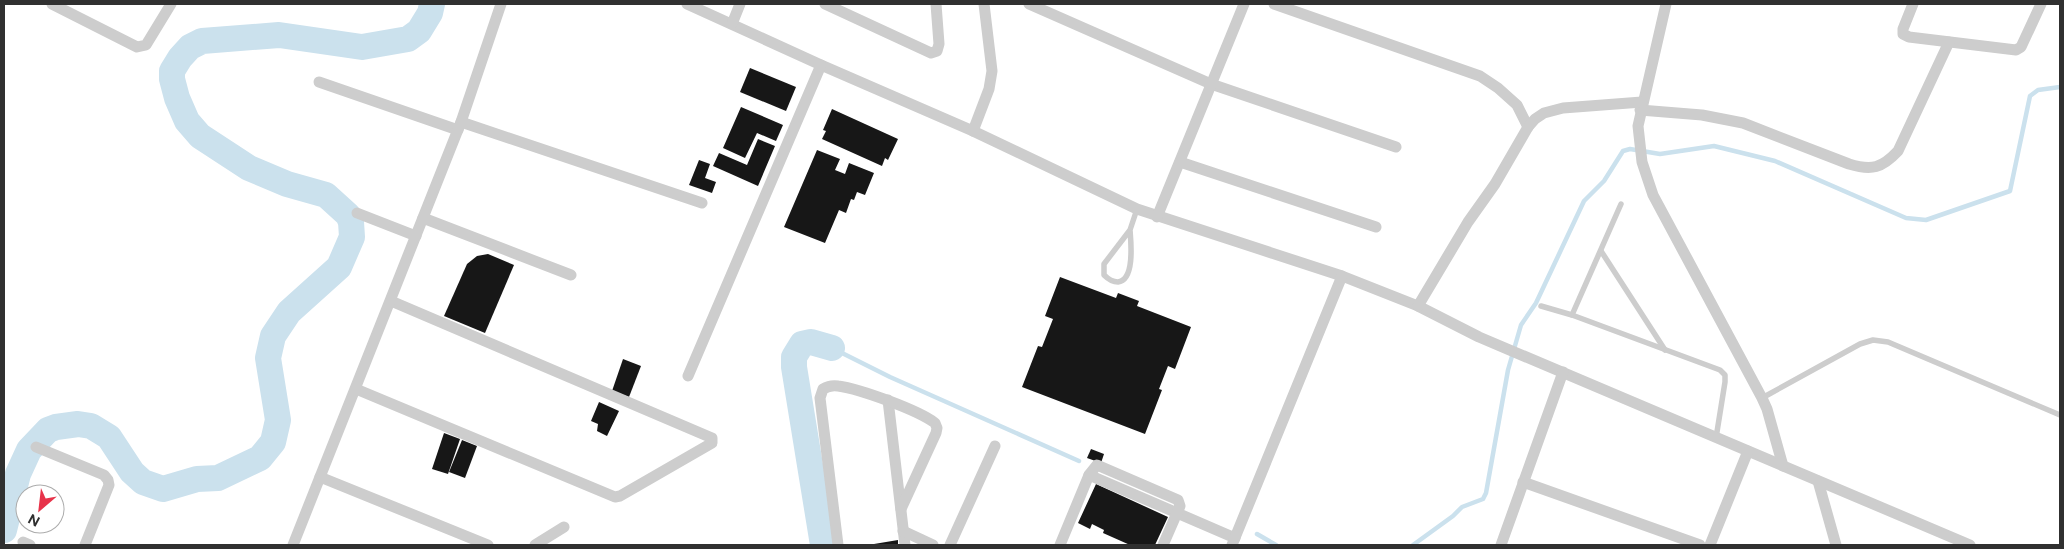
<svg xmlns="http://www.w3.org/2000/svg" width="2064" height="549" font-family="Figtree,sans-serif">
<rect width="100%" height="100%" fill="#fff"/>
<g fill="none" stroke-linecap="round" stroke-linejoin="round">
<g stroke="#cbe1ed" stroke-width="4.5">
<polyline points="832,348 890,377 1079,461"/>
<polyline points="1257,534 1276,545"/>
<polyline points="1413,545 1453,516 1462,507 1483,499 1486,493 1508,370 1521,325 1536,303 1584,201 1604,181 1623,151 1630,149 1660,154 1714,146 1775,161 1906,218 1926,220 2010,191 2030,96 2038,90 2060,87"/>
</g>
<g stroke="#cbe1ed" stroke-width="26">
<polyline points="4,530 18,474 29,450 48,430 56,427 78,424 91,426 109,437 132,472 143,482 163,489 197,479 218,478 260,458 273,442 278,420 268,358 273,336 289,312 339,267 352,237 351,222 348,215 326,195 287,184 249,168 200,136 187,121 177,98 172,79 172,71 180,58 190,47 202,41 279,35 362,47 408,39 419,31 430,13 432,4"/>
<polyline points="823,545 794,367 794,357 802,344 811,342 832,348"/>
</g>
</g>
<g fill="#171717">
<polygon points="750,68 796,87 786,111 740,92"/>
<polygon points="741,107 783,125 776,141 757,133 745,158 723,148"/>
<polygon points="832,109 898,139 888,160 885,158 882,166 822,139 826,131 823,130"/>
<polygon points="758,139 775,146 758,186 713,166 719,153 747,165"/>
<polygon points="817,150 840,159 835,170 845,174 849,163 874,173 865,195 857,192 854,200 851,199 846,213 839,210 825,243 784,227"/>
<polygon points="699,160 710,164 705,178 716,182 712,193 689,185"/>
<polygon points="488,254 514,265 485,333 444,316 467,264 477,256"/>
<polygon points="1060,277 1116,298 1118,293 1139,301 1137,306 1191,327 1175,369 1168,366 1159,389 1162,390 1145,434 1022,387 1038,346 1042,347 1053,319 1045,316"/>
<polygon points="623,359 641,366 629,397 612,391"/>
<polygon points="599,402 619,411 607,436 597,431 598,424 591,421"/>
<polygon points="444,433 460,439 448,474 432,469"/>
<polygon points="462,440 477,446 465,478 449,472"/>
<polygon points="1091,449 1104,454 1101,463 1087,458"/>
<polygon points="1096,484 1168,517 1155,545 1142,544 1130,545 1103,533 1104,530 1092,524 1090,529 1078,523"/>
<polygon points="898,540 898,545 874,545 874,544"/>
</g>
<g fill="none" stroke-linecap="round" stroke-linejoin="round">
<g stroke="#cdcdcd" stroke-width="5.5">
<path d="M1130 230C1131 242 1135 280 1118 282 1112 282 1108 279 1104 275V264L1130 230 1137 209"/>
<polyline points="1601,251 1665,350"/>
<polyline points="1541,306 1572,315 1720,370 1725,375 1725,382 1716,438"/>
<polyline points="1572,315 1621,204"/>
<polyline points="1762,398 1860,344 1873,340 1888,342 2060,415"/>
</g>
<g stroke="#cdcdcd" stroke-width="11">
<polyline points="52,4 137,47 146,45 171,4"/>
<polyline points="687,4 821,65 973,131 1137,209 1342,276 1418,306 1479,337 1970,545"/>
<polyline points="825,4 931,53 937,51 939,44 936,4"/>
<polyline points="1029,4 1211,84 1396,147"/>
<polyline points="1274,4 1480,76 1498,88 1517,105 1528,127"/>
<polyline points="1666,4 1638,126 1642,162 1653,195 1762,398 1767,409 1783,466"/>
<polyline points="1913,4 1903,29 1903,34 1909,37 2016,50 2021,47 2041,4"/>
<polyline points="732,24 740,4"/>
<polyline points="319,82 458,130"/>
<path d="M1640 110 1702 115 1743 123 1849 164C1872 171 1882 168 1898 151L1949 42"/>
<polyline points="461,122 702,203"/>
<polyline points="973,131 989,89 992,71 984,4"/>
<polyline points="1180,162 1376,227"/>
<polyline points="357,213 416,236"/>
<polyline points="1157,217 1244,4"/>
<polyline points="423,218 571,275"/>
<polyline points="1418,306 1468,222 1495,184 1528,127 1535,119 1544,113 1563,108 1642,102"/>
<polyline points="688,376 821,65"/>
<polyline points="356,389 615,497 620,496 712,443 712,438 391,301"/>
<polyline points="888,400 905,545"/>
<polyline points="36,447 104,475 108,480 109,485 85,545"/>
<polyline points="1089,475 1235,538"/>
<polyline points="320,477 488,545"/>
<polyline points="1818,481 1836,545"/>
<polyline points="1523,482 1700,545"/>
<polyline points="903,531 933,545"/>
<polyline points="23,542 30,545"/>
<polyline points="293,545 461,122 501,4"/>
<polyline points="535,545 564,527"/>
<path d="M838 545 820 398 823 389C828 386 832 385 838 386 860 389 918 410 935 423L937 428 936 433 901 509"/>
<polyline points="950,545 995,446"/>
<polyline points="1060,545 1089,475 1097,465 1178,500 1180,506 1163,545"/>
<polyline points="1232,545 1342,276"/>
<polyline points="1501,545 1563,372"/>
<polyline points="1710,545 1748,451"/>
</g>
</g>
<rect width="2064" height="549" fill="none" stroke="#303030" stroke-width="10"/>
<g transform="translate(40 509) rotate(208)"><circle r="24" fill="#ffffff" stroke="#acacac"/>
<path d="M0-4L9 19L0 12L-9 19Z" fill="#e7334a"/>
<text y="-8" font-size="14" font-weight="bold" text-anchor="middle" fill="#303030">N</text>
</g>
</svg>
